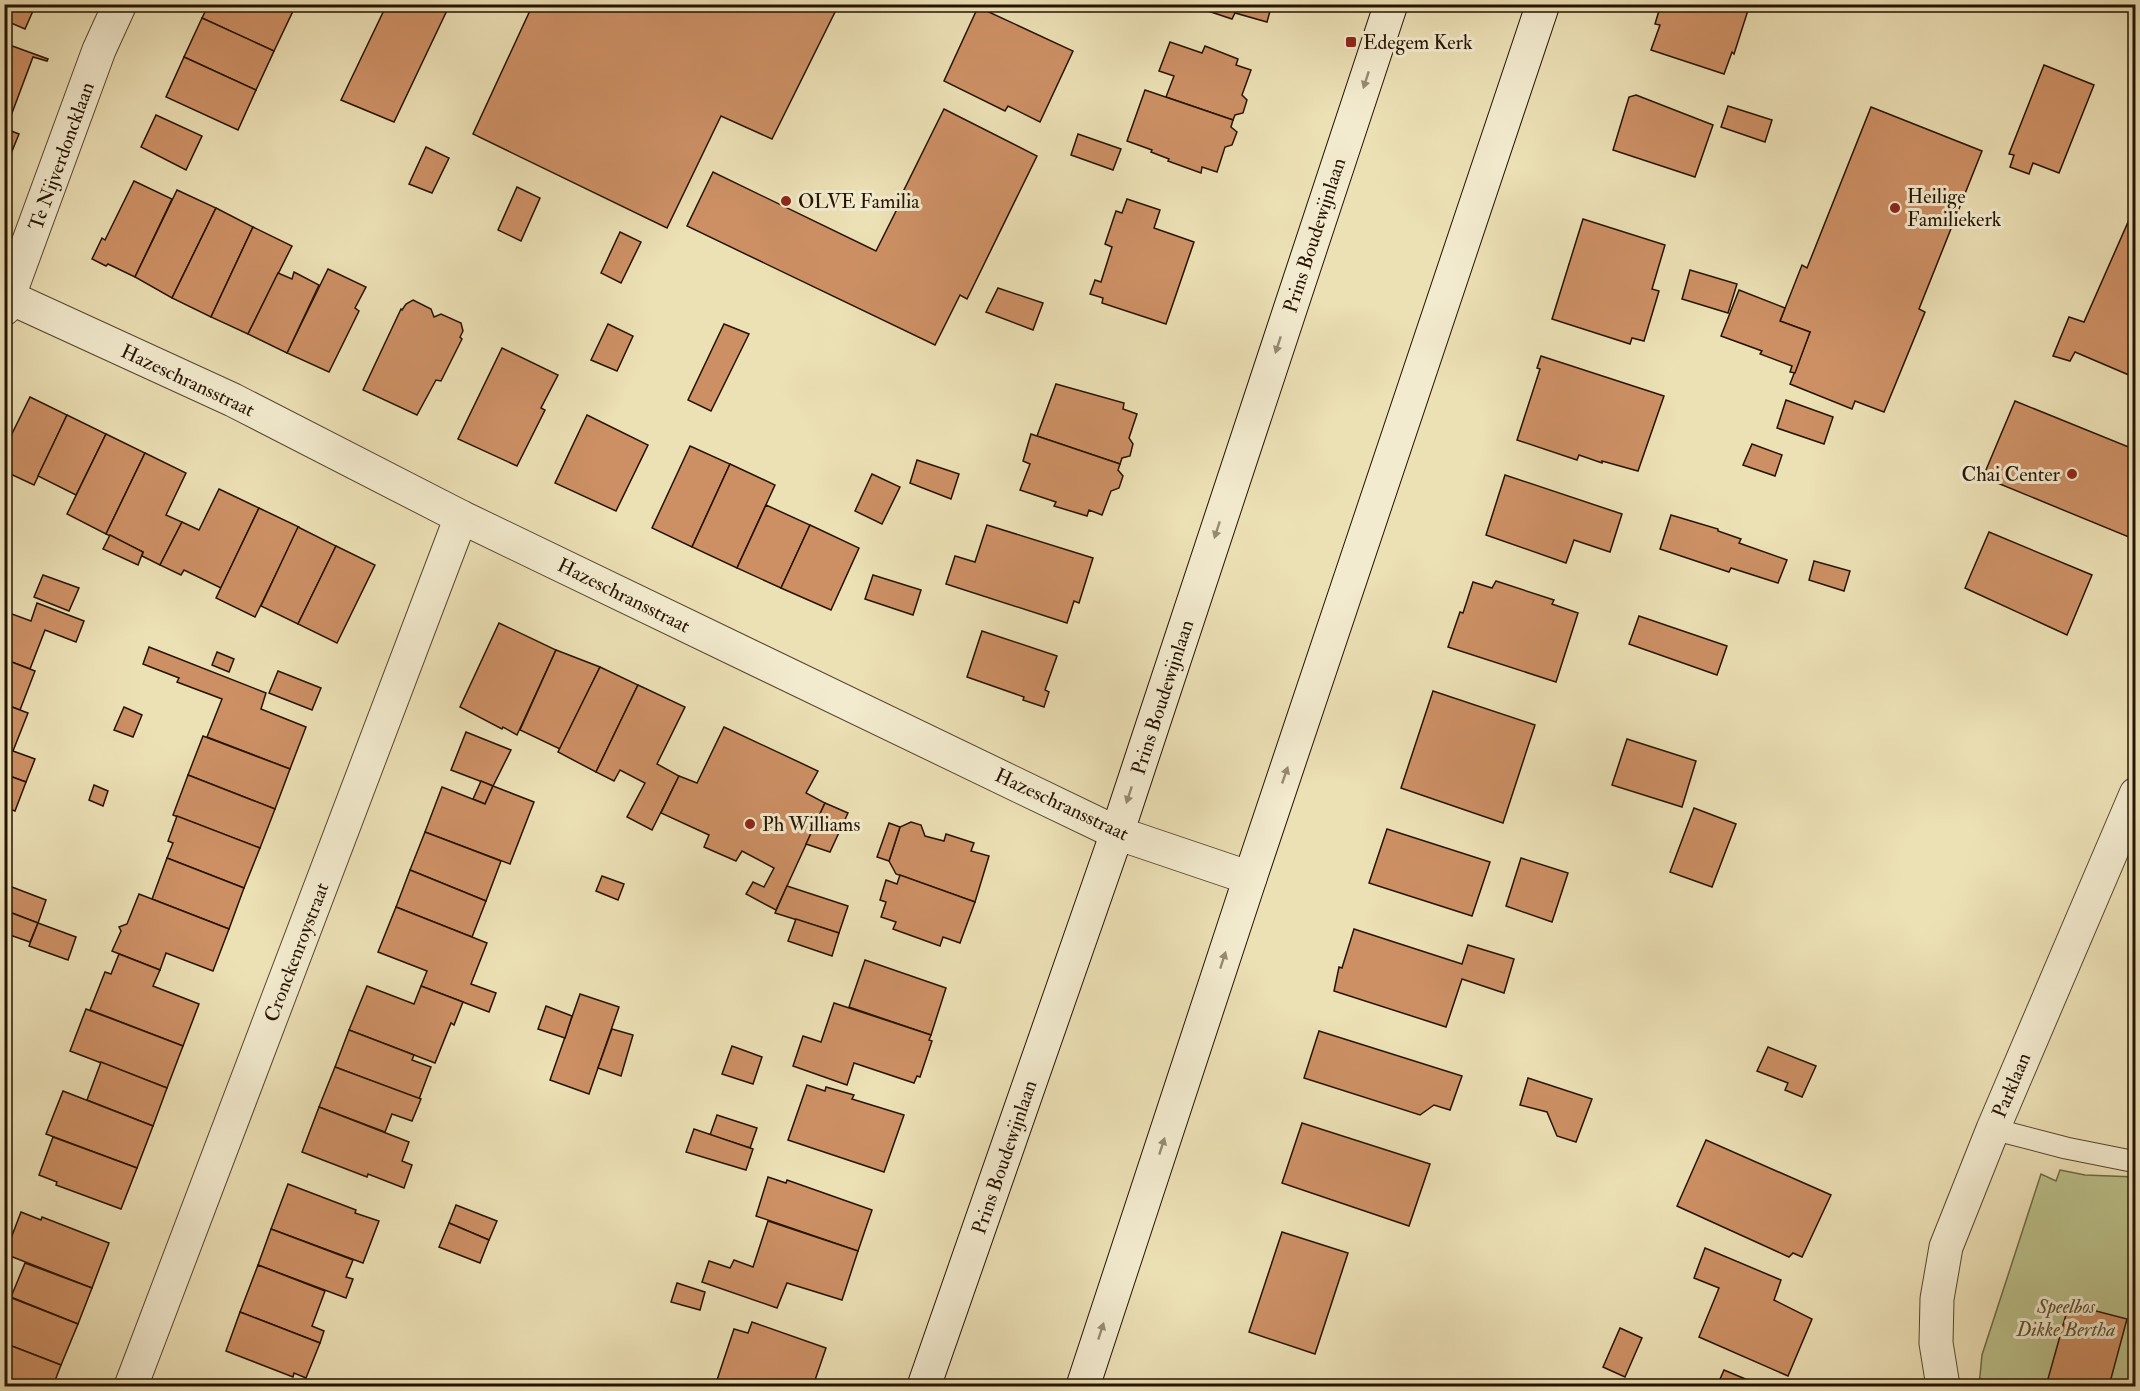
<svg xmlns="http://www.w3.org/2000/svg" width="2140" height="1391" font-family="'IM FELL Double Pica',serif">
<rect width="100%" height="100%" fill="#ece0b5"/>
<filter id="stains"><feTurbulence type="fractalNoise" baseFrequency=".00333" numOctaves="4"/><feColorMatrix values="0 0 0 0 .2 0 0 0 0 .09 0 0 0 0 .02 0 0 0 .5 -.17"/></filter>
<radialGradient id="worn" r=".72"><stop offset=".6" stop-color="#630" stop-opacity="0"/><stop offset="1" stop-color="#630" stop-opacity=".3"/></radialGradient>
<polygon fill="#bbc18b" stroke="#706a46" stroke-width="1.5" points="2060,1170 2085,1175 2135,1177 2135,1386 1979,1386 1982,1355 2041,1174 2056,1181"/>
<g fill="#cd9065" stroke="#251300" stroke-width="1.5">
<polygon points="4,4 36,4 25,29 4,20"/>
<polygon points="209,4 279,4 293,11 274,51 202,18"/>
<polygon points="387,4 450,4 394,122 341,100"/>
<polygon points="533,4 839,4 772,139 721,116 667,228 473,134"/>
<polygon points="1272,4 1267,22 1235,13 1232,19 1190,5"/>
<polygon points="1661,4 1750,4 1734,54 1732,52 1724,74 1651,50 1660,25 1655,24"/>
<polygon points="978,7 1073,51 1040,122 1008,106 1005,111 944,81"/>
<polygon points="202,18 274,51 256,90 184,57"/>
<polygon points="1170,42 1202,53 1205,46 1238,59 1236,65 1251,70 1242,95 1247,100 1243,113 1235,115 1233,120 1166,97 1174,76 1159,71"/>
<polygon points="4,43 48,59 47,61 33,57 6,129 19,134 4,171"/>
<polygon points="184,57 256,90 238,130 166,97"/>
<polygon points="2044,65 2094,85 2059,173 2033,163 2029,174 2010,167 2014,155 2009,154"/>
<polygon points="1145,90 1233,120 1231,127 1237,132 1232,145 1225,147 1217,172 1202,167 1201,173 1168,161 1169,159 1151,152 1152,150 1127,141"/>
<polygon points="1636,95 1713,125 1695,177 1613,150 1629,97"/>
<polygon points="1728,106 1772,120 1765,142 1721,127"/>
<polygon points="1871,107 1982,151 1919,309 1925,312 1884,412 1855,401 1852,409 1790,384 1810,332 1780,321 1802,265 1807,268"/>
<polygon points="944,109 1037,156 967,299 960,295 935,345 687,226 713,172 876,251 901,201 899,200"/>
<polygon points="156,115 202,136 186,170 141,147"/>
<polygon points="1078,134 1121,149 1113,170 1071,155"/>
<polygon points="426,147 449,158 432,193 409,184"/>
<polygon points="134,181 172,199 135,277 108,264 106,266 92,259 102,238 105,240"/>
<polygon points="517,187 540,198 521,241 498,230"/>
<polygon points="177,190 216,208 172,298 135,277"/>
<polygon points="1127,199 1160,210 1154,228 1194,242 1166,324 1102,303 1103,298 1090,294 1095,280 1101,282 1112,247 1105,244 1116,211 1122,213"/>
<polygon points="2136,204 2136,378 2075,352 2070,361 2053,356 2069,317 2084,322"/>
<polygon points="216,208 253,227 211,317 172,298"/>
<polygon points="1583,219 1665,245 1652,289 1659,291 1644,341 1632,338 1630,344 1552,319"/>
<polygon points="253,227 292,246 248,334 211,317"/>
<polygon points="620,232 641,242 621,283 601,273"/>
<polygon points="328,269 366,287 355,308 359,311 329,372 287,353"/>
<polygon points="1690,270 1737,284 1728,313 1682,299"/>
<polygon points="294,272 319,285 287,353 248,334 278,273 292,279"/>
<polygon points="998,288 1043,303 1033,330 986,312"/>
<polygon points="1739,290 1785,308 1780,321 1810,332 1795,373 1790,372 1792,366 1760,354 1762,351 1721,336"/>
<polygon points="413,300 431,309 434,317 441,314 461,323 463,331 460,337 462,339 441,381 436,380 417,415 363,390 401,309 402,310 406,304"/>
<polygon points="608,324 633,336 617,371 591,360"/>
<polygon points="724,324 749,334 711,411 688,400"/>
<polygon points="502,348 558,375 541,408 545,410 517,466 458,439"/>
<polygon points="1541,356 1664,396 1638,471 1602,461 1602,463 1579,455 1577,460 1517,440 1540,369 1537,368"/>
<polygon points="1056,384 1124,403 1123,409 1137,414 1129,438 1133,444 1130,456 1122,458 1120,464 1037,436"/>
<polygon points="30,397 67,415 34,485 4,471 4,450"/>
<polygon points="1786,400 1833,417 1824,444 1777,428"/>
<polygon points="2015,401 2136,450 2136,540 1983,477"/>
<polygon points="67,415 106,434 76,495 38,476"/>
<polygon points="587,415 648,445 616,511 555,483"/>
<polygon points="106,434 145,453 106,534 67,514"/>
<polygon points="1031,434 1120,464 1118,470 1123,476 1119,488 1111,491 1102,515 1089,510 1087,516 1054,506 1056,502 1020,490 1030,464 1023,461"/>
<polygon points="1752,444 1782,455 1775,476 1743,465"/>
<polygon points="690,446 730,464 692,547 652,528"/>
<polygon points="145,453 186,473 166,515 182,522 160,565 142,556 143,552 106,534"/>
<polygon points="917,460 959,474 951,499 910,483"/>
<polygon points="730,464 775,485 737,568 692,547"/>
<polygon points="872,474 900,487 882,524 855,511"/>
<polygon points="1505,475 1622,514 1610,552 1574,540 1566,563 1486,535"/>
<polygon points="219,489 259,508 221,588 184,570 181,575 160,565 182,522 199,530"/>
<polygon points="766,505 810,525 781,588 737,568"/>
<polygon points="259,508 299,527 255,617 216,598"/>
<polygon points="1671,515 1718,529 1718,531 1741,539 1739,543 1787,560 1778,583 1731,568 1729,572 1660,549"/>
<polygon points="810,525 859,548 831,610 781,588"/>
<polygon points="987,525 1093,558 1079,603 1074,601 1067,623 946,584 955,556 975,562"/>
<polygon points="298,527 336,546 298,624 261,606"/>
<polygon points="1989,532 2092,575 2067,635 1965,588"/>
<polygon points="110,535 143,552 138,565 103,549"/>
<polygon points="336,546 375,565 337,643 298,624"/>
<polygon points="1814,561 1850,571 1844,591 1809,580"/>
<polygon points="43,575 79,588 69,611 34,597"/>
<polygon points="873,575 921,590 913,615 865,599"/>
<polygon points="1496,581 1554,600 1552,604 1578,613 1556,682 1448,647 1460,612 1463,613 1473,582 1492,588"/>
<polygon points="37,603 84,621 76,642 45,630 30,669 4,659 4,611 31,621"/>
<polygon points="1639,616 1727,646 1717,675 1629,644"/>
<polygon points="499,623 556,650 517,735 503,727 502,729 460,707"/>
<polygon points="982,631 1057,656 1045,690 1049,692 1044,707 1023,700 1024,697 967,677"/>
<polygon points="149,647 266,693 261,709 306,727 290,769 207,737 222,699 177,682 179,678 143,664"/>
<polygon points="556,650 600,667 560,749 520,730"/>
<polygon points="217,652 234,659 229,672 212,665"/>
<polygon points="4,659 35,671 20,710 4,704"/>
<polygon points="600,667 638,685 596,772 558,752"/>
<polygon points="278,671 321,688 312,710 269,693"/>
<polygon points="638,685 685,707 657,764 679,776 652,830 627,817 645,783 620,770 614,781 596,772"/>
<polygon points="1433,691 1535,725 1503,823 1401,788"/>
<polygon points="4,704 28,713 13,751 35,759 26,782 4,774"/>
<polygon points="124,707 142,715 133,737 114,730"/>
<polygon points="724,727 818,771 806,793 825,803 776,910 746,894 753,882 764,887 774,868 742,851 736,861 704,847 709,835 661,813 679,776 697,783"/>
<polygon points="466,732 511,750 493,786 451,770"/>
<polygon points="203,736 290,769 275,809 188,775"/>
<polygon points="1627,739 1696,761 1682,807 1612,785"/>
<polygon points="4,774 26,782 15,811 4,807"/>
<polygon points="188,775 275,809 260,848 173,815"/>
<polygon points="481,781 493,786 485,804 473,799"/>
<polygon points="94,785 108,791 103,806 89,800"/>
<polygon points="493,786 534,802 510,864 425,832 442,787 485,804"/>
<polygon points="825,803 848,813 830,852 806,844"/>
<polygon points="1694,808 1736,824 1712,887 1670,872"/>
<polygon points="177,816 260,848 244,888 167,858 173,843 168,841"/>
<polygon points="911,822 921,825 925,836 944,841 946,834 974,843 971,851 989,856 975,902 896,874 889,861 900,827"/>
<polygon points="889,823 900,827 889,861 877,857"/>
<polygon points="1387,829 1490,862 1472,916 1369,883"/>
<polygon points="425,832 501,861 486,901 410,870"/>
<polygon points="167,858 244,888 229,929 152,899"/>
<polygon points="1521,858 1568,873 1552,922 1506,906"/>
<polygon points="410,870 486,901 472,937 396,907"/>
<polygon points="900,875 975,902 960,943 943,937 940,946 893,929 896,922 881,917 886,902 880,900 886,880 897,884"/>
<polygon points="602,876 624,884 618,900 596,891"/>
<polygon points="4,884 46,900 38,923 4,910"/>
<polygon points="787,886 848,906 839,933 775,913"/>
<polygon points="139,894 229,929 213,971 166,953 160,970 112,951 121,931 119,927 127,924"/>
<polygon points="396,907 487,943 471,984 496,993 489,1012 421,986 427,971 378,952"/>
<polygon points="4,910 38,923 30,942 4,933"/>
<polygon points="796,919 839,933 832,956 788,941"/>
<polygon points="38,923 76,937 68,960 29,946"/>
<polygon points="1354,929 1462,964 1468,945 1514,959 1504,993 1462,979 1446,1027 1334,991 1339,967 1342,968"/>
<polygon points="119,954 160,970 153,986 199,1004 183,1046 90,1010 105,972 111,974"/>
<polygon points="865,960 946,988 931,1035 849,1007"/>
<polygon points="367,986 414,1004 421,986 463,1002 454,1025 451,1023 435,1063 349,1030"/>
<polygon points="580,994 619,1007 589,1094 550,1080"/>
<polygon points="834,1003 931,1035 929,1040 932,1041 920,1077 917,1076 914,1083 854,1063 847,1085 793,1066 803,1036 821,1042"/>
<polygon points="546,1006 572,1016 565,1038 538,1029"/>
<polygon points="86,1009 183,1046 167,1088 70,1051"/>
<polygon points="612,1029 633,1035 621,1076 598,1068"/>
<polygon points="349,1030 414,1055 412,1060 431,1067 419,1099 335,1067"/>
<polygon points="1319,1031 1462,1076 1450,1110 1434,1105 1420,1115 1304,1078"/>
<polygon points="732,1046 762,1057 753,1084 722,1074"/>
<polygon points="1768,1047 1816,1066 1802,1097 1785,1090 1788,1083 1757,1071"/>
<polygon points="101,1062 167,1088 153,1126 87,1100"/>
<polygon points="335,1067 421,1099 412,1121 392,1114 385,1132 319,1107"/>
<polygon points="1528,1078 1592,1099 1576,1142 1557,1136 1547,1112 1520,1105"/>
<polygon points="807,1085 825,1091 826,1087 854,1095 852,1099 904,1115 884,1172 788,1140"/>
<polygon points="63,1091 153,1126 137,1168 46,1134"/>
<polygon points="319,1107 409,1142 402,1161 412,1165 404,1188 368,1174 367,1177 302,1152"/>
<polygon points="717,1115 757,1128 750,1148 710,1135"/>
<polygon points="1302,1123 1430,1164 1409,1226 1282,1183"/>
<polygon points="694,1129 753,1149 746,1170 686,1152"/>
<polygon points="53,1137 137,1168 121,1209 56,1185 57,1182 39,1175"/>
<polygon points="1706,1140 1831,1195 1802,1257 1793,1253 1789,1257 1677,1206"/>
<polygon points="768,1177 786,1183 787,1180 872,1210 858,1251 756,1216"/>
<polygon points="288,1184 356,1210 355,1213 379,1221 363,1263 271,1229"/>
<polygon points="456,1205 497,1221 489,1240 449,1223"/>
<polygon points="21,1212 41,1220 42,1217 109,1243 92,1288 5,1254"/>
<polygon points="768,1221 858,1251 842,1300 787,1283 777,1308 702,1282 709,1261 730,1268 734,1260 753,1267"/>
<polygon points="449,1223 489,1240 480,1263 439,1247"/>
<polygon points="271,1229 353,1260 346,1277 353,1279 346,1298 258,1265"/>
<polygon points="1282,1232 1348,1253 1315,1354 1249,1332"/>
<polygon points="1705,1248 1781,1280 1774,1300 1812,1319 1788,1376 1699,1337 1719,1288 1694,1278"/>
<polygon points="25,1263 92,1288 78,1324 11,1297"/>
<polygon points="258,1265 325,1291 312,1326 324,1331 320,1343 240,1312"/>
<polygon points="677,1283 705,1292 700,1310 671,1302"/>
<polygon points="4,1295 78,1324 61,1365 4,1343"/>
<polygon points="2069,1304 2127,1319 2109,1386 2046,1386"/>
<polygon points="240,1312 320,1343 306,1378 294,1373 293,1377 226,1351"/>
<polygon points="752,1322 826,1348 813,1386 726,1386 716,1383 734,1329 748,1333"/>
<polygon points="1620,1328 1642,1338 1625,1377 1603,1367"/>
<polygon points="4,1343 61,1365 53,1386 4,1386"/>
<polygon points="1724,1370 1762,1386 1717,1386"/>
</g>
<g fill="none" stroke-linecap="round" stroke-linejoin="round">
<g stroke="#57462d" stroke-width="23">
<polyline id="service" points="1993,1129 2066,1148 2136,1162"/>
</g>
<g stroke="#57462d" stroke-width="35">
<g id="minor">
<polyline points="4,295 233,400 461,517 1117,833 1250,878"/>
<polyline points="4,309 99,50 120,4"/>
<polyline points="131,1386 461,517"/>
<polyline points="1943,1386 1936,1343 1937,1299 1946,1247 1993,1129 2136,794"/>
</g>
</g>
<g stroke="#251300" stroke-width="35">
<g id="secondary">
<polyline points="924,1386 1117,833 1391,4"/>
<polyline points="1083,1386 1250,878 1543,4"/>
</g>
</g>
<use href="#service" stroke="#f3ebcf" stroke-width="21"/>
<use href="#minor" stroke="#f3ebcf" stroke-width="33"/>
<use href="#secondary" stroke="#f3ebcf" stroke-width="33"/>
</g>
<defs><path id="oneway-solid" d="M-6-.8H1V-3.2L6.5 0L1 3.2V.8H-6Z" transform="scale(1.5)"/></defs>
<g fill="#968a72">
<use href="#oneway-solid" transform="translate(1366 80) rotate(108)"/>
<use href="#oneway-solid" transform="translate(1278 345) rotate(108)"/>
<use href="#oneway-solid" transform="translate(1217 530) rotate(108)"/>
<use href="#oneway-solid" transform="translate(1285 775) rotate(-71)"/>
<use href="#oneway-solid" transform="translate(1129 795) rotate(108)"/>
<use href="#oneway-solid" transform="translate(1223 960) rotate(-72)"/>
<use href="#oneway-solid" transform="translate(1162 1146) rotate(-72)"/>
<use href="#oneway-solid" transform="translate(1101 1331) rotate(-72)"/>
</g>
<g fill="#8f2418" stroke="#f3ebcf" stroke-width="2">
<rect x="1345" y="36" width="12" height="12" rx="3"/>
<circle cx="786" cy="201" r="6"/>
<circle cx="1895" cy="208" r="6"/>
<circle cx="2072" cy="474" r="6"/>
<circle cx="750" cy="824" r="6"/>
</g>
<g text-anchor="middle" stroke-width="6" stroke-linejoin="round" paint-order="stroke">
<g font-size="20" fill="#251300" stroke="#f3ebcf" text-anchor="start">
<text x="1363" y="49">Edegem Kerk</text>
<text x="1907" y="203">Heilige<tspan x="1907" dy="23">Familiekerk</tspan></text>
<text x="798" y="208">OLVE Familia</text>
<text x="2060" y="481" text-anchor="end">Chai Center</text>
<text x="762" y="831">Ph Williams</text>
</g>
<g font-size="20" fill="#251300" stroke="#f3ebcf">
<text transform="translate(61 156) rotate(-70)" y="7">Te Nijverdoncklaan</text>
<text transform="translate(1314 235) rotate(-72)" y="7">Prins Boudewijnlaan</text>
<text transform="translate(188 380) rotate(25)" y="7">Hazeschransstraat</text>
<text transform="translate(624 595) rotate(26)" y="7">Hazeschransstraat</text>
<text transform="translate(1162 697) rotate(-72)" y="7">Prins Boudewijnlaan</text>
<text transform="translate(1062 804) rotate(25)" y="7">Hazeschransstraat</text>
<text transform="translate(296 952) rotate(-69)" y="7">Cronckenroystraat</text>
<text transform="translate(2011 1085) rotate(-67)" y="7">Parklaan</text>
<text transform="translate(1004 1157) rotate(-71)" y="7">Prins Boudewijnlaan</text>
</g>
<g font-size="20" font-style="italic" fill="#5a5031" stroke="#f3ebcf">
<text x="2066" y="1313">Speelbos<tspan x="2066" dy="23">Dikke Bertha</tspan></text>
</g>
</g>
<rect width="2140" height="1391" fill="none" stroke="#ece0b5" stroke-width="24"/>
<rect x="6" y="6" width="2128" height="1379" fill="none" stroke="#251300" stroke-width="3"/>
<rect x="12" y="12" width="2116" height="1367" fill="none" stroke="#251300" stroke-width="1.5"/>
<rect width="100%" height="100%" filter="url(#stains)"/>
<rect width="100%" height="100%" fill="url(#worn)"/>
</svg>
